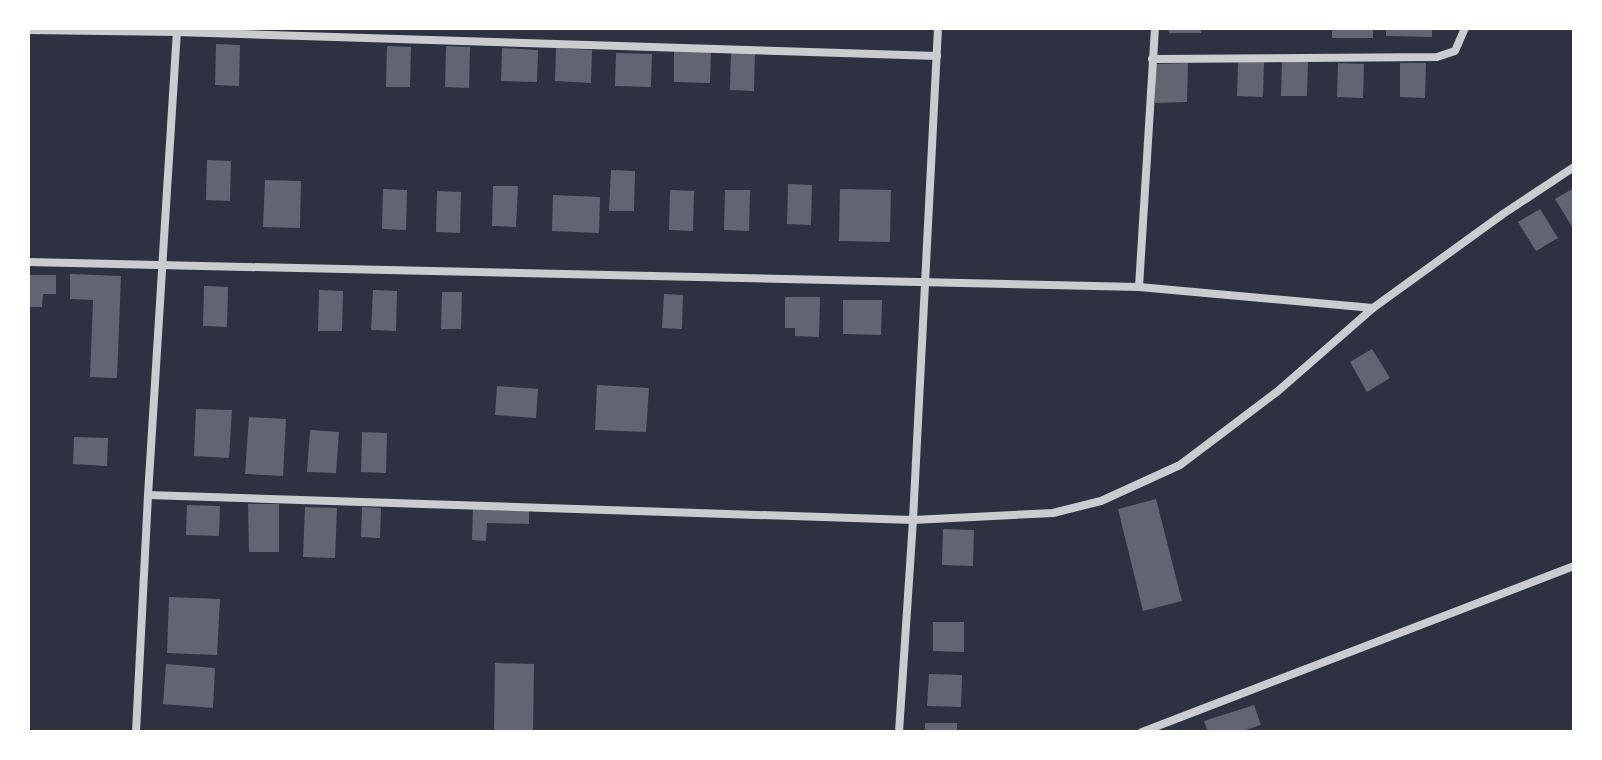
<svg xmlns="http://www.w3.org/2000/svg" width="1602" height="760" font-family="'Roboto Serif',serif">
<rect width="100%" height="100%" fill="#2d3142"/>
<g fill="#626471">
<polygon points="1168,28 1201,28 1201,33 1169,33"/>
<rect x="1332" y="28" width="41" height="10"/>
<polygon points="1386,28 1432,28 1432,37 1386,36"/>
<polygon points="216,44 240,45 239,86 215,85"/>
<polygon points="387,46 411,47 410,87 386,87"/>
<polygon points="446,46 470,47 469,88 445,87"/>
<polygon points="502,48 538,50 537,82 501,81"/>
<polygon points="556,48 592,50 591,83 555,81"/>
<polygon points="674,49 711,50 710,83 674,82"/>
<polygon points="731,50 755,50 754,91 730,90"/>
<polygon points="616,53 652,54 651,87 615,86"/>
<polygon points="1238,62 1264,62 1263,97 1237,96"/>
<polygon points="1282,62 1308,62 1307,96 1281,96"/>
<polygon points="1188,63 1187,102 1155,103 1156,64"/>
<polygon points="1338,63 1364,64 1363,98 1337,97"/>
<polygon points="1400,63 1426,63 1425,98 1400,97"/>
<polygon points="207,160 231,161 230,201 206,200"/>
<polygon points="611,170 635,171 634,211 609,211"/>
<polygon points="265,180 301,181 300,228 263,227"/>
<polygon points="788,184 812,185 811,225 787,224"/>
<polygon points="493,186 518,186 516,227 492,226"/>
<polygon points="1574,188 1574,230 1555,199"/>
<polygon points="383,189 407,190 406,230 382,229"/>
<polygon points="840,189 891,190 890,242 839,241"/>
<polygon points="670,190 694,191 693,231 669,230"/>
<polygon points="725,190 750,190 749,231 724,230"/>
<polygon points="437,191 461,192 460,233 436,232"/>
<polygon points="553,195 600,197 599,233 552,231"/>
<polygon points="1540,209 1558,238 1536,251 1518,222"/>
<polygon points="70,274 121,276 117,378 90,377 93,300 70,299"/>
<polygon points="28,275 56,275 56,294 43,294 42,307 28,307"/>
<polygon points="204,286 228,287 227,327 203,326"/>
<polygon points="319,290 343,291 342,331 318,331"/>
<polygon points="373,290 397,291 396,331 371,330"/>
<polygon points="442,292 462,292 461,329 441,329"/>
<polygon points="664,294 683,295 682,329 662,328"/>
<polygon points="785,297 820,297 819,337 795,336 795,328 785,328"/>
<polygon points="843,300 882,300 881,335 843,334"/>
<polygon points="1372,349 1390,378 1367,392 1350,362"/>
<polygon points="597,385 649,388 646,432 595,430"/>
<polygon points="497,386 538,389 536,418 495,415"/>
<polygon points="196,409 232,410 229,458 194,456"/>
<polygon points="249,417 286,419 283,476 245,474"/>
<polygon points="310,430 339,432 336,473 307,472"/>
<polygon points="362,432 387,433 386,473 361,472"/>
<polygon points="74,437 108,438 107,466 73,464"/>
<polygon points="1156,499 1182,601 1143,611 1118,509"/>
<polygon points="248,504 279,504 279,552 249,552"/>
<polygon points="187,505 220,506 219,536 186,535"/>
<polygon points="473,506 529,508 529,524 487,523 486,541 472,540"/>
<polygon points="305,507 337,508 335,558 303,557"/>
<polygon points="362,507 381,508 380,538 361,537"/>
<polygon points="943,529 974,530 973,566 942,565"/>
<polygon points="169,597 220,599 217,655 167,653"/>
<polygon points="933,622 964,622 964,652 933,651"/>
<polygon points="495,663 534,664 533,732 494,732"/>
<polygon points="166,664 215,668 213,708 163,704"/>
<polygon points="929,674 962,675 961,707 927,706"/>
<polygon points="1254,705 1261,725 1239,732 1208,732 1204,721"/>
<rect x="925" y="723" width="32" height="9"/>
</g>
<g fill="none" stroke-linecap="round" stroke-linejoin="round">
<g stroke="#caccd0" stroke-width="8">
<polyline points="28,30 177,32 937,56"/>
<polyline points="1152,59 1437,57 1455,51 1465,28"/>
<polyline points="28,262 1139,287 1373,308"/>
<polyline points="1139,287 1155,28"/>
<polyline points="148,495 913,520 1053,513 1101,501 1180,465 1278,391 1373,308 1503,214 1574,167"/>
<polyline points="136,732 148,495 177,30"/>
<polyline points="899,732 913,520 938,28"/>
<polyline points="1142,732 1574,566"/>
</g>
</g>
<rect width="1602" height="760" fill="none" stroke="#ffffff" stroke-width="60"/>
</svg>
